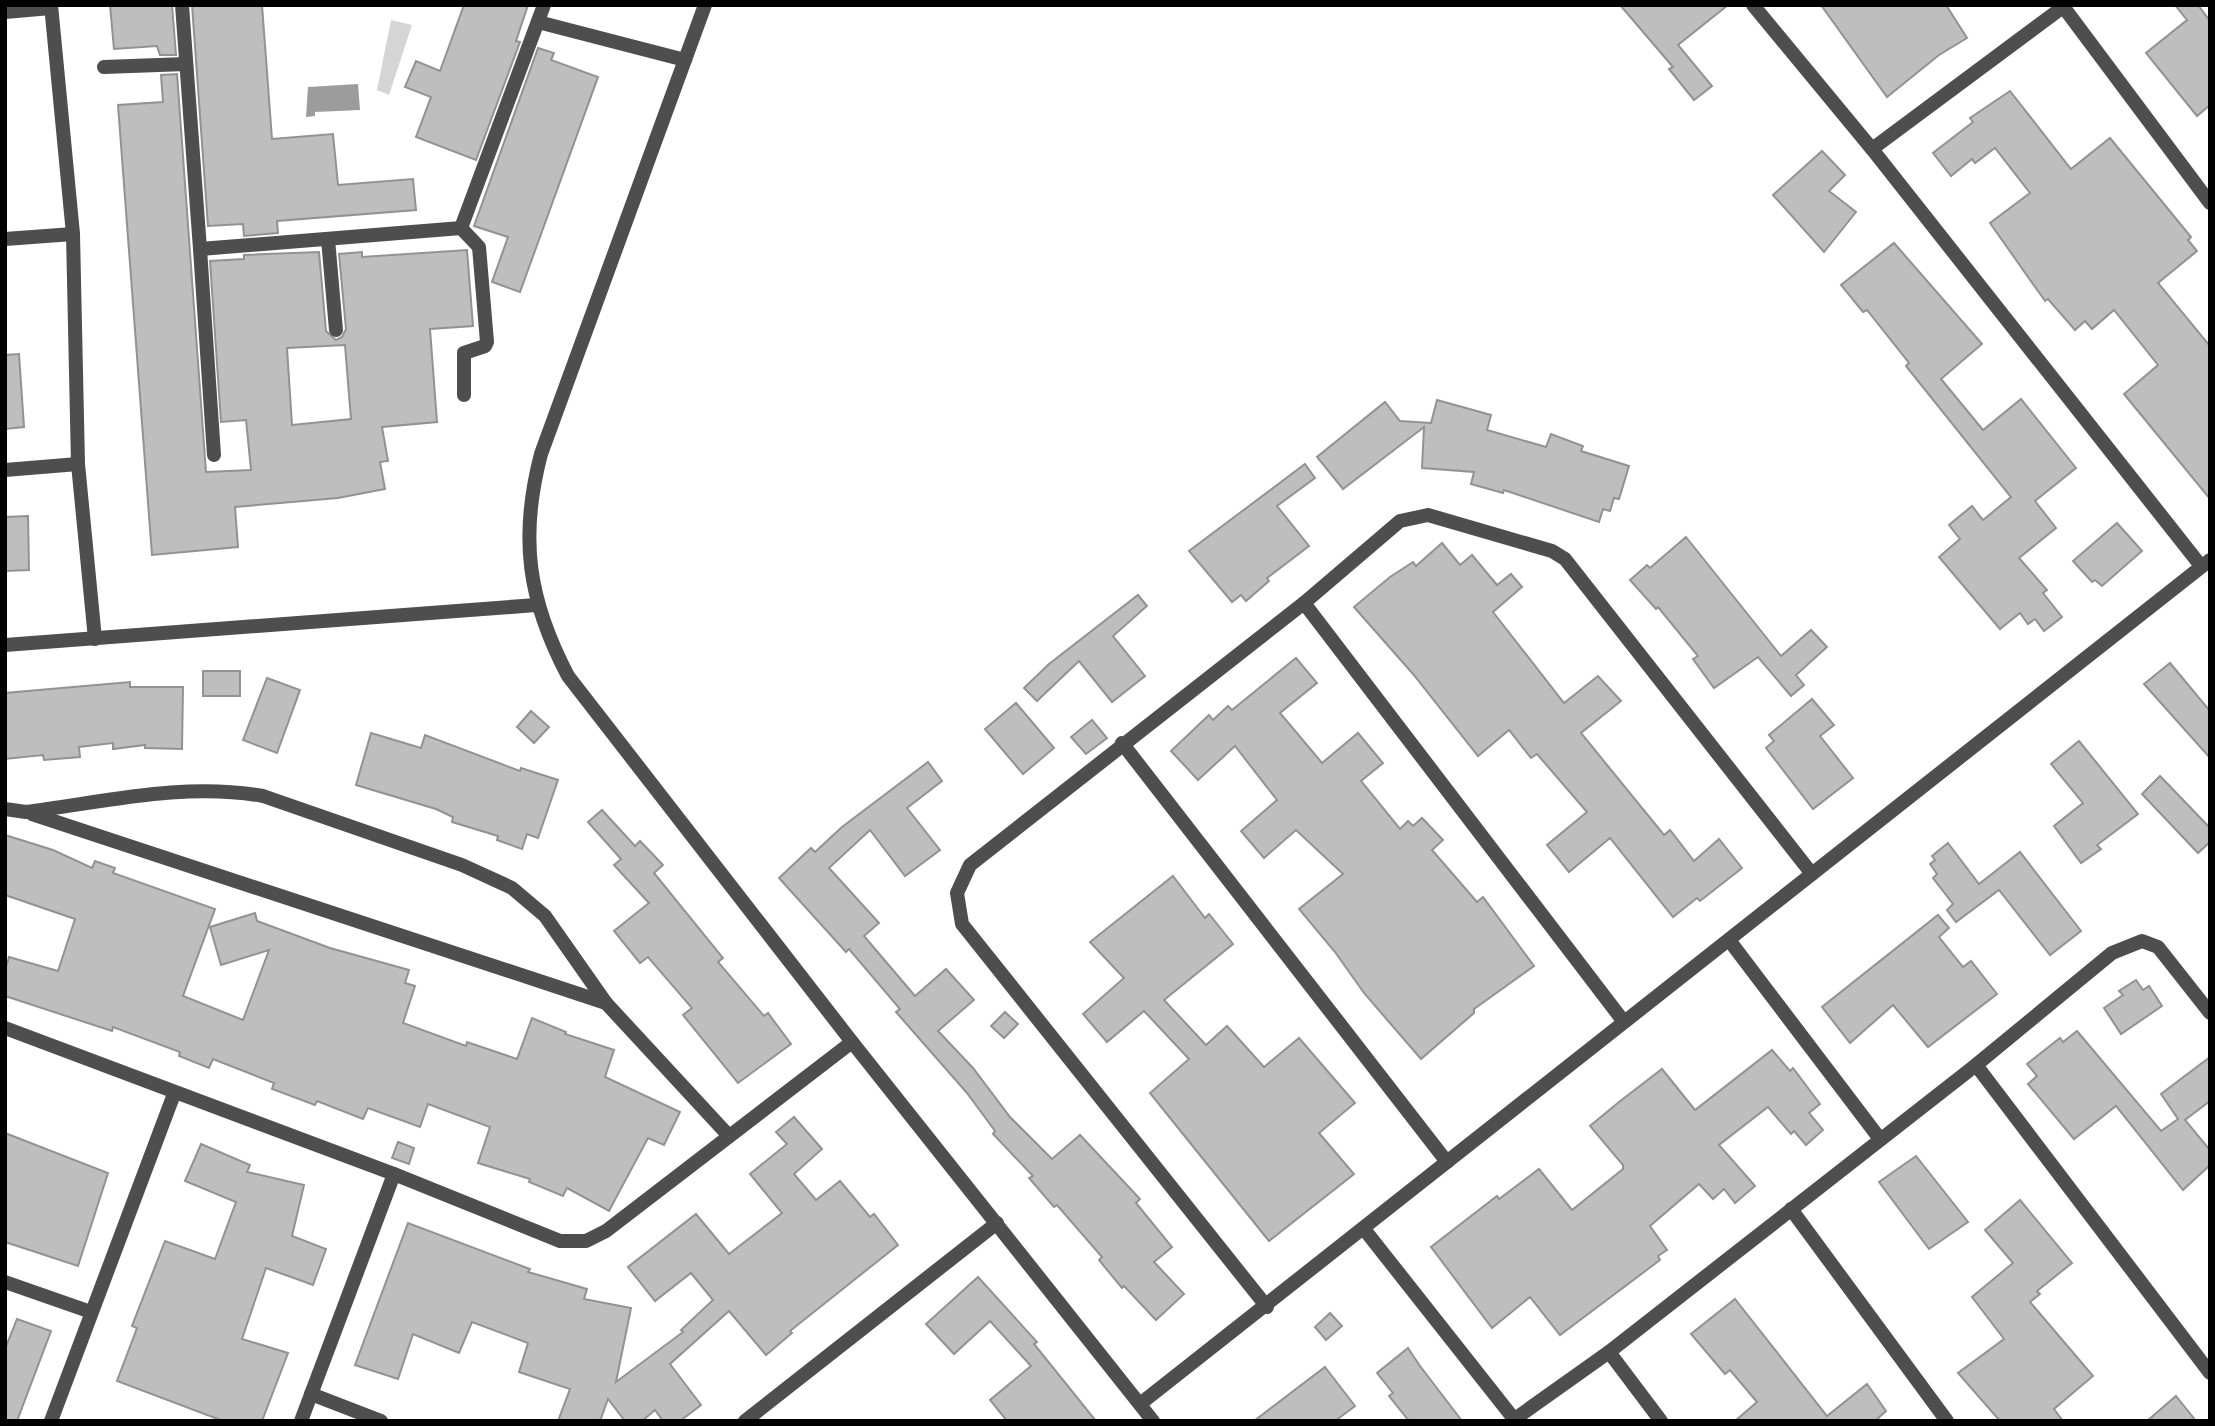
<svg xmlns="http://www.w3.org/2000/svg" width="2215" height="1426" font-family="'Asap Condensed',sans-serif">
<rect width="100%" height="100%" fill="#fff"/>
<polygon fill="#d5d5d5" points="391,20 412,25 389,95 377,90"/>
<polygon fill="#9c9c9c" points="358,84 360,110 315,112 315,116 306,117 308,87"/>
<g fill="#bebebe" stroke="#929292" stroke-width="2" fill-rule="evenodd">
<polygon points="110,5 172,5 176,55 160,55 157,46 114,49"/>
<polygon points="192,5 262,5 272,139 333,134 338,185 413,179 416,210 277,221 278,233 244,236 243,224 208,226"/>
<polygon points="464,5 528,5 516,41 520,42 476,160 416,137 431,97 405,87 416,61 440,71"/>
<polygon points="1620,5 1728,5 1678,45 1712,86 1694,100 1669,69 1673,67"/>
<polygon points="1821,5 1946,5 1967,38 1939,55 1887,97"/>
<polygon points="2175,5 2198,5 2210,21 2210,105 2197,116 2146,53 2187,20"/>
<polygon points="538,48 554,53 551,60 598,77 520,292 492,282 508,237 474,226"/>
<path d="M177 74 206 472 251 470 246 420 221 422 210 261 244 259V255L319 252 326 331 336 340 342 337 346 329 339 254 362 252V257L467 250 473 326 430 329 437 422 382 427 388 461 380 462 385 489 338 498 235 507 238 547 152 555 118 105 163 102 161 75ZM345 345 351 419 292 425 287 348Z"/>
<polygon points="2010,91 2071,169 2110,138 2191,237 2188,240 2197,251 2158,283 2210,346 2210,499 2124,394 2158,365 2114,310 2092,329 2085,321 2075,330 2048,299 2045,301 1990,223 2030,193 1995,148 1975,163 1972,159 1951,176 1933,153 1973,122 1970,118"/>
<polygon points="1822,151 1845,175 1829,191 1856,212 1824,252 1773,195"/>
<polygon points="1894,243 1982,344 1941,379 1983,430 2021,399 2076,468 2035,501 2056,528 2019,558 2047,590 2043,593 2062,617 2044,631 2035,619 2028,624 2020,613 2000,629 1939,557 1960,539 1949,525 1972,506 1983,520 2011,497 1906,366 1909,363 1867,310 1863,312 1841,285"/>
<polygon points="19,354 24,427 5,429 5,355"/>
<polygon points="1437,400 1491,415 1487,430 1546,447 1551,434 1583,446 1581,451 1629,466 1619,499 1614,498 1610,511 1603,509 1599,522 1504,490 1503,493 1471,484 1474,472 1422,468 1424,427 1343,489 1317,457 1385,402 1400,421 1431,423"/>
<polygon points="1305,464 1315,478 1277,506 1309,546 1267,578 1269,581 1246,601 1241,595 1232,602 1189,551"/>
<polygon points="28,516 29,570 5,571 5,517"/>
<polygon points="2117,523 2142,551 2102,586 2095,580 2092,582 2073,561"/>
<polygon points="1686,537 1781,656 1811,630 1827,647 1796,675 1804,685 1791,696 1758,657 1714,688 1693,659 1698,656 1658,607 1656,609 1630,580 1647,565 1650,568"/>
<polygon points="1442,543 1460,565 1472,555 1497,585 1511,574 1522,587 1493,612 1564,703 1598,676 1621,701 1581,733 1664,835 1670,830 1694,861 1719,839 1742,868 1700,901 1697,898 1673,917 1610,838 1569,872 1547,845 1587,812 1537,754 1531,758 1509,730 1478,756 1413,674 1354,607 1390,577 1413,562 1416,566"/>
<polygon points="1138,595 1147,606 1113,636 1145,676 1112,702 1079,661 1037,701 1024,688 1049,664"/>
<polygon points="1296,658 1317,683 1280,713 1322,763 1358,733 1383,763 1361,781 1400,829 1408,821 1413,826 1422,818 1443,840 1432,850 1477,902 1483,897 1534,966 1474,1009 1474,1013 1421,1059 1364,993 1335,952 1299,909 1343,874 1296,830 1264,858 1241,831 1277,800 1235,746 1198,780 1171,751 1209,715 1213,720 1228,706 1232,710"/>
<polygon points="2170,663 2210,711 2210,758 2144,684"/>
<rect x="203" y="671" width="37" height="25"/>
<polygon points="267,678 300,690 277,753 243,740"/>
<polygon points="130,682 130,687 183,687 182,749 145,748 145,745 113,749 113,743 79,747 80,757 44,760 43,755 5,759 5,693"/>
<polygon points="1812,699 1834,725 1820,736 1853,778 1813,809 1766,748 1774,741 1769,735"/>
<polygon points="1016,703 1054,748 1023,774 985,729"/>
<polygon points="531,711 549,727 534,743 517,727"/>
<polygon points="1092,720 1107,738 1086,754 1071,737"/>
<polygon points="371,733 421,748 425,735 520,771 521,768 558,780 538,838 527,834 522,849 497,840 498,836 452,822 453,817 436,809 356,785"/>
<polygon points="2079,741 2138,814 2097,845 2101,849 2081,863 2054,826 2083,803 2051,764"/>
<polygon points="928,762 942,781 907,808 940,850 905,876 870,830 829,868 879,923 864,936 915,996 946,969 974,1000 938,1031 973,1068 1010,1117 1052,1159 1080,1135 1140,1199 1136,1203 1172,1247 1154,1262 1184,1294 1156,1320 1124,1286 1122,1288 1099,1260 1102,1257 1057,1205 1054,1207 1029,1178 1033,1176 993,1134 995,1131 967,1093 896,1012 900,1009 849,949 846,952 779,878 811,848 815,852 842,827"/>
<polygon points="2160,776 2210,828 2210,842 2198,853 2142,794"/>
<polygon points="602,810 635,846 640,841 663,865 654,873 723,958 718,962 764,1016 768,1013 791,1044 738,1083 683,1015 692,1008 648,957 640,963 614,931 649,903 614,865 621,859 588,822"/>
<polygon points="5,835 53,850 92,868 95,861 115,868 113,873 215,909 183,996 243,1020 269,950 221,965 210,927 255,913 257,921 330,948 409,970 405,983 415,986 403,1023 466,1046 467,1042 517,1059 532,1018 566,1032 565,1034 614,1050 605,1077 680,1112 664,1145 648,1138 609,1211 567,1188 563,1196 529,1182 530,1179 478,1163 490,1127 428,1104 420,1127 368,1108 363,1119 317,1101 315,1105 272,1089 274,1083 213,1059 209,1068 179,1056 180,1052 113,1027 112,1031 5,996 5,970 9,957 58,971 75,919 5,895"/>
<polygon points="1948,843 1979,884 2020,852 2081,931 2050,955 1999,890 1956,922 1947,910 1953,904 1933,878 1937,874 1930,864 1935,860 1932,856"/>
<polygon points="1173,876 1205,918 1209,914 1233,944 1164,1000 1206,1045 1227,1026 1264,1067 1299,1038 1355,1103 1319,1133 1354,1174 1269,1241 1150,1093 1189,1059 1144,1011 1107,1042 1083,1014 1124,978 1090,942"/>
<polygon points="1938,915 1949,928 1939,937 1963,967 1971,961 1997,994 1928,1047 1893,1005 1850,1043 1822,1007"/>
<polygon points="2136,980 2143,990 2149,986 2162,1006 2121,1034 2104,1008 2123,995 2119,991"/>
<polygon points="1005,1012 1018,1024 1004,1038 991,1026"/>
<polygon points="2077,1031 2161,1131 2178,1119 2161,1094 2210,1057 2210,1101 2185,1120 2210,1150 2210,1165 2183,1190 2116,1106 2074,1139 2028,1084 2037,1076 2027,1064 2060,1038 2063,1042"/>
<polygon points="1772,1050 1790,1071 1793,1068 1820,1104 1809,1113 1823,1130 1806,1145 1794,1131 1791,1134 1768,1107 1719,1145 1755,1186 1735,1203 1724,1189 1713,1199 1699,1184 1650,1226 1667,1250 1658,1256 1660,1260 1560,1335 1530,1297 1492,1328 1431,1247 1497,1196 1499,1199 1539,1169 1572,1210 1623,1169 1623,1165 1590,1126 1619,1102 1662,1069 1695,1110"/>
<polygon points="794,1117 822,1149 794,1174 816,1200 840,1181 870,1217 874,1214 898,1245 790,1331 792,1333 766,1355 729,1311 670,1364 701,1405 680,1421 663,1421 655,1410 642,1421 625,1421 608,1399 600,1421 558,1421 570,1389 519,1372 528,1343 472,1322 459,1353 413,1334 398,1379 355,1365 408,1223 530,1269 528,1272 587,1289 584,1299 631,1308 616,1382 683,1332 681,1330 713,1300 691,1273 655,1301 628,1267 696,1214 729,1254 782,1213 750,1174 787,1144 776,1132"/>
<polygon points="5,1133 108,1173 78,1266 5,1242"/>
<polygon points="398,1142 414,1148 409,1164 392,1158"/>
<polygon points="201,1144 250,1165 247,1172 304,1185 292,1236 326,1249 313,1285 266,1268 242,1339 288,1353 262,1421 223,1421 117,1381 137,1328 132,1326 165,1241 215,1259 236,1202 185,1181"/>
<polygon points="1916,1156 1968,1222 1929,1249 1879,1182"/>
<polygon points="2020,1200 2072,1263 2037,1291 2040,1294 2030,1302 2093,1376 2054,1409 2063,1421 2000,1421 1958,1373 2004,1339 1972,1297 2013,1263 1985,1230"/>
<polygon points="978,1277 1037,1342 1034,1344 1096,1421 1007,1421 990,1400 1031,1366 990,1321 954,1354 926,1324"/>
<polygon points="1735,1299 1827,1416 1867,1384 1886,1411 1875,1421 1735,1421 1757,1402 1730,1370 1725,1374 1691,1334"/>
<polygon points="1330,1313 1342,1326 1326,1340 1315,1327"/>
<polygon points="17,1319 51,1331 17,1421 5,1421 5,1349"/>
<polygon points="1408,1348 1420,1366 1462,1421 1409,1421 1389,1396 1393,1393 1377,1373"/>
<polygon points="1325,1367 1355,1406 1335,1421 1254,1421"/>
<polygon points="2176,1396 2196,1421 2147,1421"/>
</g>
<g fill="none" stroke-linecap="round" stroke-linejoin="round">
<g stroke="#4e4e4e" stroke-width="14">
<polyline points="51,5 73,234 78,464 95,639"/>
<polyline points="182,5 200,249 461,228 544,5"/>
<path d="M705 5 541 454C519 538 528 600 568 676L852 1042 1153 1421"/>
<polyline points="1753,5 1872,149 2201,566"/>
<polyline points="2062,5 2210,203"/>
<polyline points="5,12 51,8"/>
<polyline points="538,22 685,60"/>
<polyline points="104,67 186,64"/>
<polyline points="1872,149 2063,7"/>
<polyline points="461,228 479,247 487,342 485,346 464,353 464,395"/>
<polyline points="5,239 73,234"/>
<polyline points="328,239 336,330"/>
<polyline points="200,249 214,455"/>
<polyline points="5,470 78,464"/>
<polyline points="1304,603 1624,1022"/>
<polyline points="5,645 536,605"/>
<polyline points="1122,743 1447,1162"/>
<path d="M5 809 26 812C104 802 185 782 263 796L462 865 512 888 545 916 606 1003 729 1136"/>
<polyline points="32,814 606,1003"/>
<polyline points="1729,940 1880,1139"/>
<polyline points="5,1028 394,1174 560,1241 586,1241 606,1231 852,1042"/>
<polyline points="1976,1065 2210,1373"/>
<polyline points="1791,1209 1947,1421"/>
<polyline points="1364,1229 1514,1419"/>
<polyline points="5,1282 91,1312"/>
<polyline points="1267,1307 962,924 957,893 970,865 1304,603 1400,521 1428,515 1552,551 1565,559 1812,874"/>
<polyline points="1609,1352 1661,1421"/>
<polyline points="311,1394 381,1421"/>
<polyline points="1140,1404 2210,560"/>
<polyline points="51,1421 174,1094"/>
<polyline points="301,1421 394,1174"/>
<polyline points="745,1421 997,1223"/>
<polyline points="1512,1421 1609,1352 1976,1065 2112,953 2142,941 2158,947 2210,1013"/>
</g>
</g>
<rect width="2215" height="1426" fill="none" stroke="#000000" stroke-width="14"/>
</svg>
